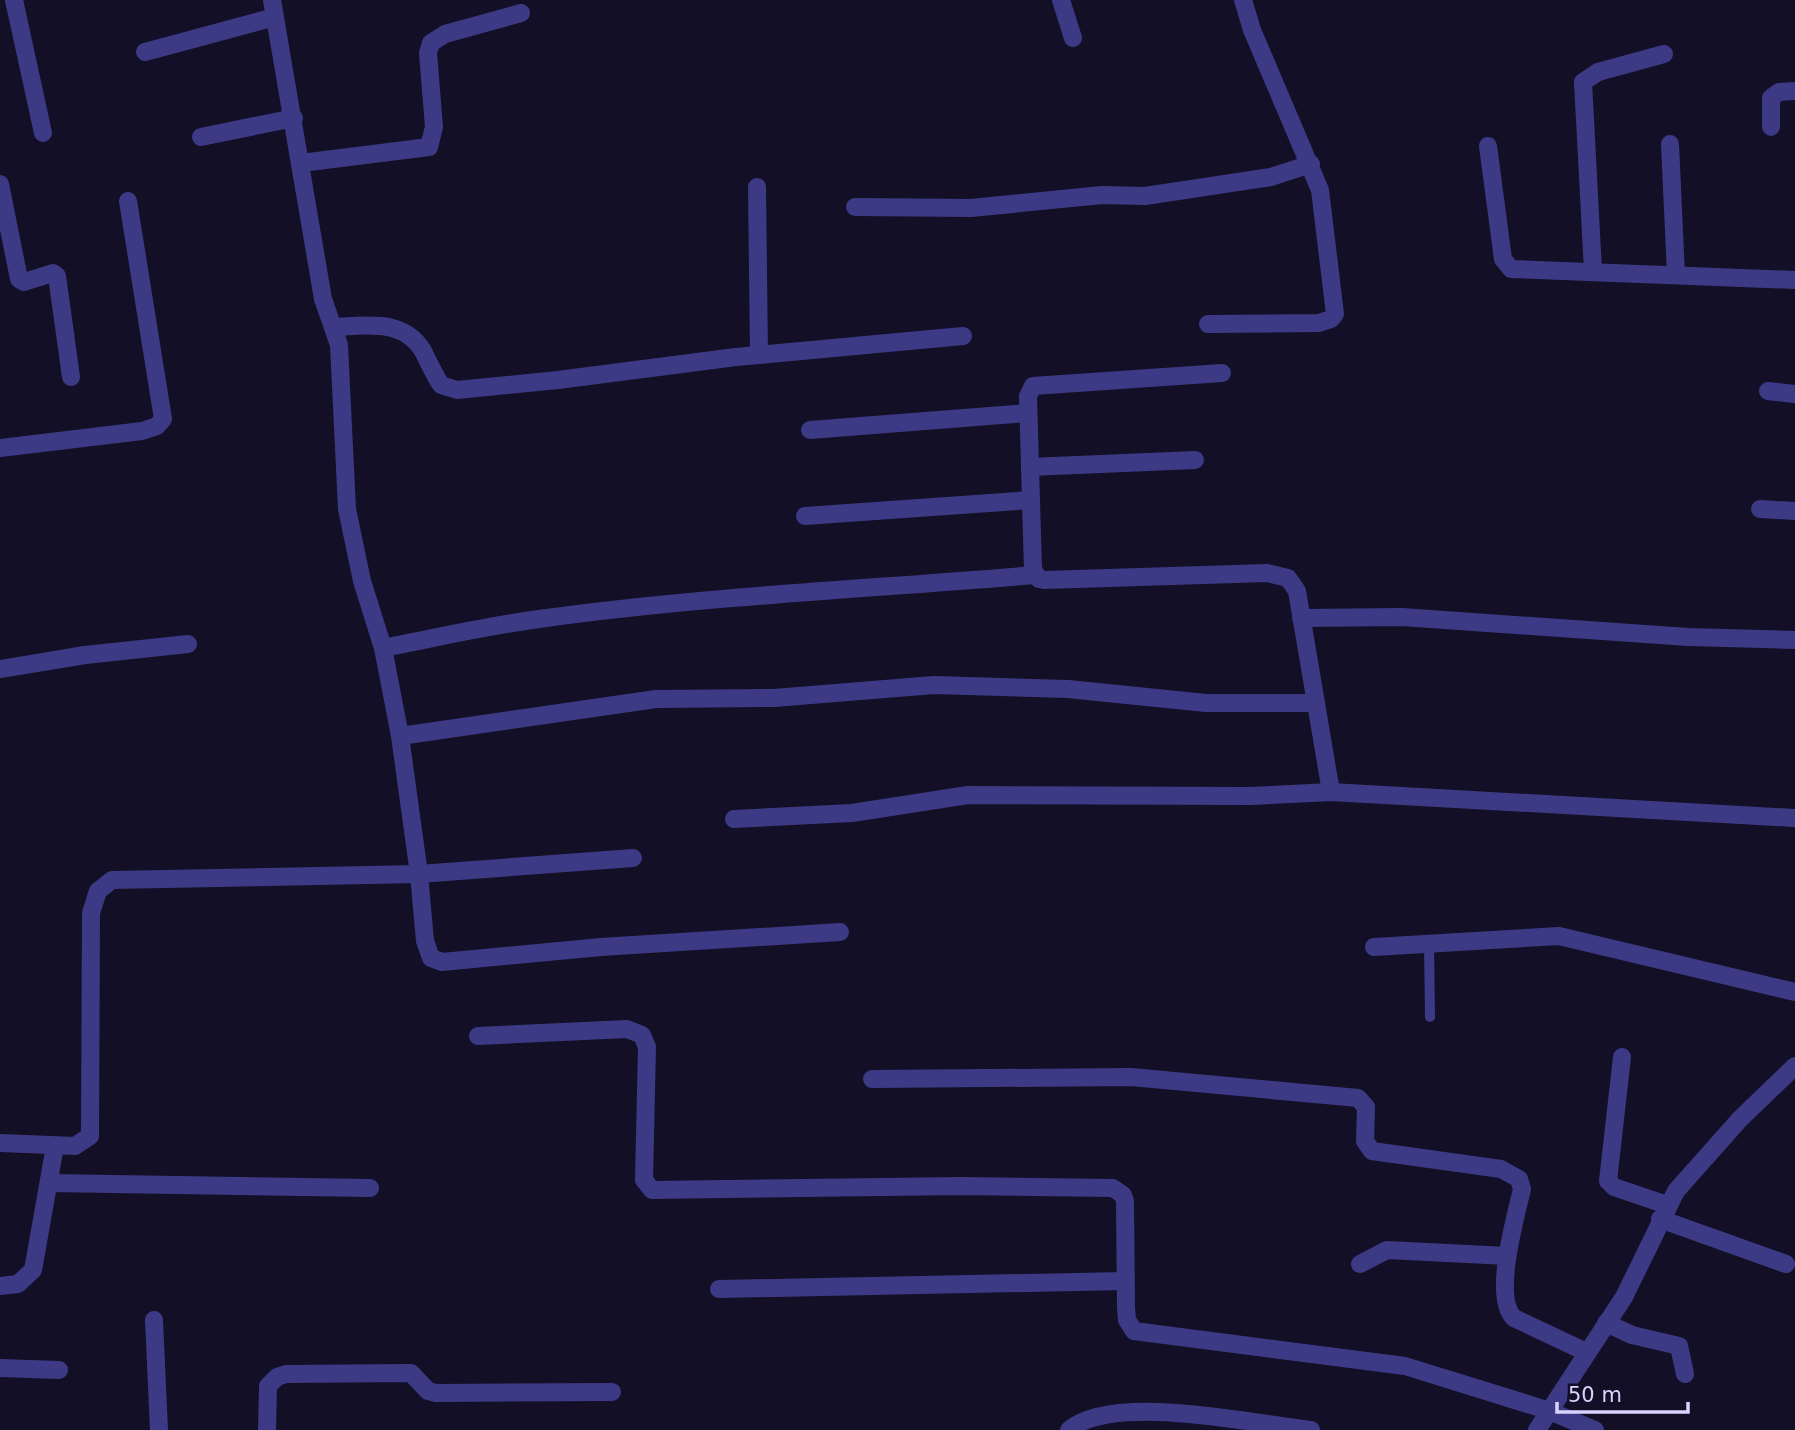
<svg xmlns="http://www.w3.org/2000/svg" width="1795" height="1430" font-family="'DejaVu Sans',sans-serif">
<rect width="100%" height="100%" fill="#130f26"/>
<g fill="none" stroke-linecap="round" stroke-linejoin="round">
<polyline stroke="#3d3a85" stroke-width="10" points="1429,943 1430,1017"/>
<g stroke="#3d3a85" stroke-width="18">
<polyline points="14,0 43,133"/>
<polyline points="272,0 323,299 339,345 347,509 362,581 383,648 400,736 419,874 425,941 431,958 442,962 601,947 840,932"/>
<polyline points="1061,0 1073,38"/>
<polyline points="145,52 275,17"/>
<polyline points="1771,127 1771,98 1779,92 1795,91"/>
<polyline points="201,137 294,118"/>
<polyline points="1670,144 1676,275"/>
<polyline points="1488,146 1503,259 1511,269 1795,280"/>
<polyline points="301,163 429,147 434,127 428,53 431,43 445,34 521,13"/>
<polyline points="0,184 19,279 24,282 53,273 57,276 71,377"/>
<polyline points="757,187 759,355"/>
<polyline points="855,207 971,208 1102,195 1145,196 1271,177 1311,164"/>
<polyline points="1593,271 1583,82 1598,72 1664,54"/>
<polyline points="1208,324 1319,323 1331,319 1335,314 1320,190 1252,30 1243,0"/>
<path d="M333 327C366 326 403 318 423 351 429 363 434 374 441 385L457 390 558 380 736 357 963 336"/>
<polyline points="1222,373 1033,386 1028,396 1033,570 1039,579 1044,580 1267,573 1288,578 1297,591 1331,792"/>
<polyline points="1768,391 1795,394"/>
<polyline points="810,430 1028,413"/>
<polyline points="0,448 142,431 157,426 163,419 128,201"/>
<polyline points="1030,467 1195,460"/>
<polyline points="1760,509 1795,511"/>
<polyline points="805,516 1031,500"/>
<polyline points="1301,618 1402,617 1688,637 1795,640"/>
<path d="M383 648C435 638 487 626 539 619 704 596 870 589 1035 575"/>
<polyline points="0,669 85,655 188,644"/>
<polyline points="400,736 656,699 774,698 934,685 1068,689 1206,703 1316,703"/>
<polyline points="734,819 852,813 968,795 1250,796 1331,792 1795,818"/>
<polyline points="1374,947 1559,936 1795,992"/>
<polyline points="478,1036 627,1029 642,1035 647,1047 644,1180 652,1190 962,1186 1113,1188 1123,1195 1125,1201 1126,1307 1127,1320 1134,1331 1405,1366 1547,1410 1595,1430"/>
<polyline points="1622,1057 1608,1181 1614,1187 1667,1205"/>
<path d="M872 1079 1131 1077 1358 1098 1366 1107 1365 1141 1372 1151 1501 1169 1519 1179 1522 1189C1516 1216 1492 1297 1514 1318L1586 1352"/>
<polyline points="0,1143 75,1146 90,1136 91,913 98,891 112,880 419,874 633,858"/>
<polyline points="49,1183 370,1188"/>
<polyline points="1660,1219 1786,1264"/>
<polyline points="1360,1264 1387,1250 1507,1256"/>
<polyline points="0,1286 18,1284 33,1270 55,1146"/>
<polyline points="719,1289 1125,1281"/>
<polyline points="154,1320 159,1430"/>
<polyline points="1606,1323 1632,1335 1679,1346 1685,1374"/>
<polyline points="0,1368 59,1370"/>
<polyline points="267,1430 268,1386 277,1377 286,1374 411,1373 428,1391 436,1393 612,1392"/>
<path d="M1069 1430C1113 1392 1255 1424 1311 1430"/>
<polyline points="1537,1430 1624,1297 1676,1191 1740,1119 1795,1066"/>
</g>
</g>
<path d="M1557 1402v10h131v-10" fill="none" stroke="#d9d4ff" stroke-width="3.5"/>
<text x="1568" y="1402" font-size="21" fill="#d9d4ff" stroke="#130f26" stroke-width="5" paint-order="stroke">50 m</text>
</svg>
